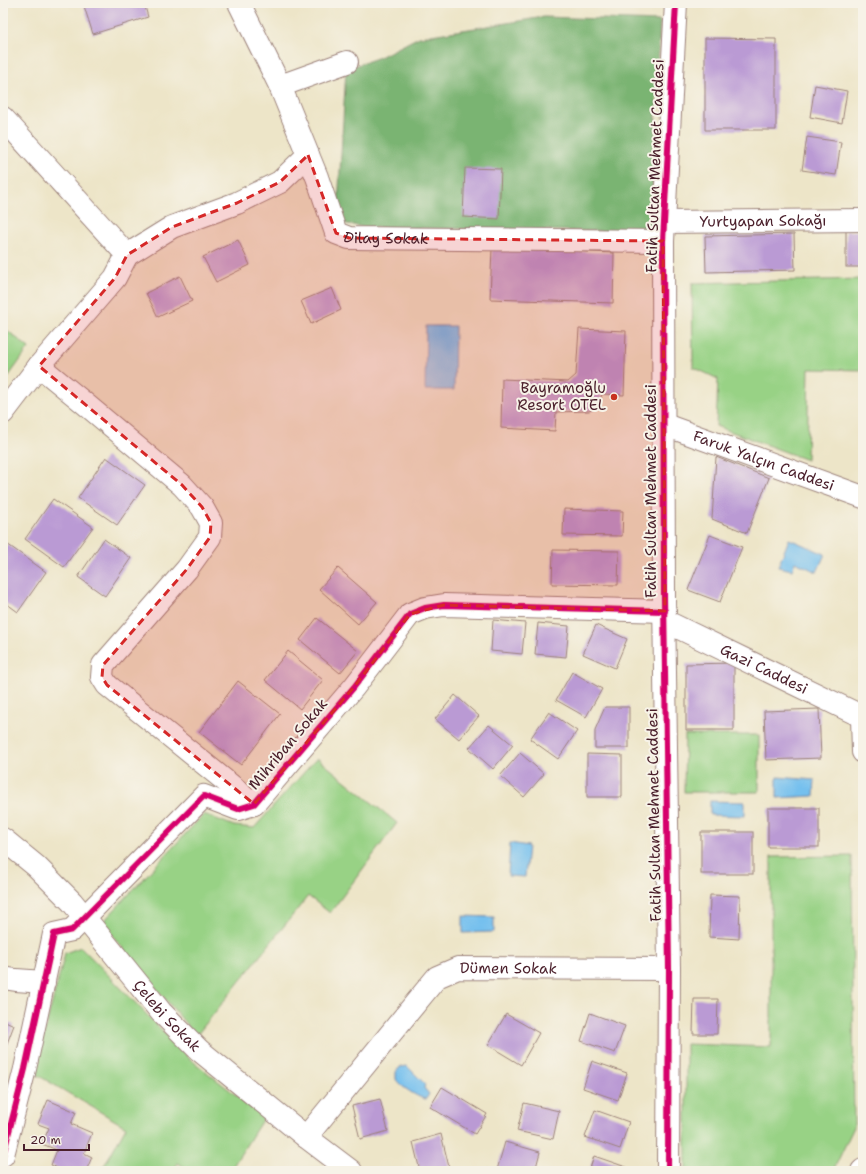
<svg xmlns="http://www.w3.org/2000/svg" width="866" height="1174" font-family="'Shantell Sans',sans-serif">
<rect width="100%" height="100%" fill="#f7f3e8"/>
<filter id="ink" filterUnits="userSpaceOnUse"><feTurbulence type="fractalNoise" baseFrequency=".025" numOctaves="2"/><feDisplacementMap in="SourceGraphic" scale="8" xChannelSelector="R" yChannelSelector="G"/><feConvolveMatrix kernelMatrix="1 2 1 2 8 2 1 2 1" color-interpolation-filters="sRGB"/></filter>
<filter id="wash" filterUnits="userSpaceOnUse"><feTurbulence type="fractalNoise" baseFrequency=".012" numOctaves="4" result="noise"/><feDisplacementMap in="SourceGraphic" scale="16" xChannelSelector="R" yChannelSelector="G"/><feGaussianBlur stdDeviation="0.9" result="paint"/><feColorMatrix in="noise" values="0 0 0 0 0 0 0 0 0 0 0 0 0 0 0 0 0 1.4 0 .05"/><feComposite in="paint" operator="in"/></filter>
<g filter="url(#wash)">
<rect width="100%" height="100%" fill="#ede5c8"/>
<g fill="#98d285" stroke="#717858">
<polygon points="863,279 863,370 809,369 807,460 716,426 718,379 693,367 692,283"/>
<polygon points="3,327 29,348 3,384"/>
<polygon points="685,735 759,735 759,792 684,792"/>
<polygon points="317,758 397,823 330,913 308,896 196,1036 102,923 204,814 234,826 254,828"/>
<polygon points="852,856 854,1127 833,1171 686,1171 686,1044 771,1047 771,857"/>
<polygon points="81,947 190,1059 264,1117 230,1171 190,1171 178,1163 173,1171 101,1171 126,1127 34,1073 65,953"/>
</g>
<polygon fill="#7ab472" stroke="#626a4e" points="544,17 660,21 651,232 363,227 337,222 346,69 380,57 419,37"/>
<g fill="#75c0ee" stroke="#60708c">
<polygon points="426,326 455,326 454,390 425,390"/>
<polygon points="789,539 825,554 817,572 795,562 792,570 778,567"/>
<polygon points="777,777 815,780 814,796 777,798"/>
<polygon points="710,801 745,802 745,816 710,815"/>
<polygon points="510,843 528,846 525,877 508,876"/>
<polygon points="463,916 494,917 494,932 463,933"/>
<path d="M407 1066 425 1084 424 1088 429 1094 426 1099C420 1099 398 1085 396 1079 396 1078 396 1074 396 1072L400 1067Z"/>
</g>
<g id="blocks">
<g fill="#ba9ad4">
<polygon points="83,3 144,3 148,17 93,34"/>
<polygon points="714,3 742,3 741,6 714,4"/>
<polygon points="705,38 776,39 776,130 705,130"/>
<polygon points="815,85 847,91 842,123 810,117"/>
<polygon points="807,137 841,142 836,175 802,170"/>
<polygon points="465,168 501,169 499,219 463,217"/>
<rect x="846" y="231" width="17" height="36"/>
<polygon points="794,234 795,270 706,272 705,236"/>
<polygon points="238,240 250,265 216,282 203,257"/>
<polygon points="492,248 614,253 613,303 490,299"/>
<polygon points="180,276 192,301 158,317 146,293"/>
<polygon points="332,288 341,310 311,324 301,301"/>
<polygon points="579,329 626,331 624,395 602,394 598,408 589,411 556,412 555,431 501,428 502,379 568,382 576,375"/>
<polygon points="106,457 145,485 117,525 78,498"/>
<polygon points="716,457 769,478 747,533 712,519"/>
<polygon points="53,499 93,527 64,567 25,539"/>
<polygon points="564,509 623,511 622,536 563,535"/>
<polygon points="710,535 742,547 720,602 688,590"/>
<polygon points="104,539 131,558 105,596 78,577"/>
<polygon points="7,544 46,572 18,612 3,601 3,549"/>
<polygon points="553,550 619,551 618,585 552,584"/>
<polygon points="338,568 377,602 358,624 319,589"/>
<polygon points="317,618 358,651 340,673 300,640"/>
<polygon points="493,620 525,623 522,654 491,651"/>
<polygon points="538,623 569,626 566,657 535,654"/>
<polygon points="596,625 627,639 615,668 583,654"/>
<polygon points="288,651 323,680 300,709 265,680"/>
<polygon points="734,663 734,730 686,730 686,664"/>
<polygon points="572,672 602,689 586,717 556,700"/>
<polygon points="238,681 280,714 241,765 199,732"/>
<polygon points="455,695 479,716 459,739 435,719"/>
<polygon points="605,707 629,707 629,748 595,748 595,730"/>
<polygon points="819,709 821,758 766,760 764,711"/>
<polygon points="549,712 577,731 558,759 530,739"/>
<polygon points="489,725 513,745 493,769 469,748"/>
<polygon points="520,753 544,774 524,797 500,776"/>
<polygon points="587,754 622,755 622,797 587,797"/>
<rect x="768" y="808" width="51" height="39"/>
<rect x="701" y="832" width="52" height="42"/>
<polygon points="710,895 740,896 739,939 709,937"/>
<polygon points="694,999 718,999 717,1034 693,1034"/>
<polygon points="590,1013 625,1026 615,1053 581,1041"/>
<polygon points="506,1014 539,1033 521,1065 488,1045"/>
<polygon points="3,1020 14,1025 3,1054"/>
<polygon points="592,1061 627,1073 618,1100 583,1088"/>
<polygon points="442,1087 487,1114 475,1134 430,1107"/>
<polygon points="380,1099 388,1131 360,1139 352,1106"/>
<polygon points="48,1100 76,1112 71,1124 92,1133 84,1153 92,1157 86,1171 64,1171 51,1165 57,1150 42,1144 49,1128 38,1124"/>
<polygon points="524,1103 559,1111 553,1139 517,1131"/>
<polygon points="595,1110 629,1122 620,1149 585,1137"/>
<polygon points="441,1134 449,1167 436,1171 420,1171 413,1142"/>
<polygon points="505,1142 540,1152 535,1171 497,1170"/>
<polygon points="594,1156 629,1168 627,1171 589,1171"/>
</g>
</g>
</g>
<g filter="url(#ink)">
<use href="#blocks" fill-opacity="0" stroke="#9c827a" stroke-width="1"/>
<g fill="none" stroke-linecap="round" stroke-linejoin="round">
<g stroke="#9c827a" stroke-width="24">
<g id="street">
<path id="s1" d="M239 3 280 86 317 177 336 233 349 238 663 241"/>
<polyline points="280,86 347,62"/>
<polyline points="3,118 127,255"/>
<path id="s2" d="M664 222 863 220"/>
<polyline points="39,366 83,402 182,485 202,507 211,523 210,537 187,569 103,665 102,677 107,685 254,804"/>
<polyline points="3,413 39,366 115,278 127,255 172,227 237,203 280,182 308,155"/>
<path id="s3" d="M665 425 863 497"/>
<path id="s4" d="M665 621 863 717"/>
<polyline points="862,717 863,752"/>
<path id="s5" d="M3 839 36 866 72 902 161 1012 199 1050 306 1137 351 1171"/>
<polyline points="3,978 16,980 44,982"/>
<path id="s6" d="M306 1137 437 977 458 968 669 969"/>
<polyline points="3,1155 25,1069 54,934 72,930 204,796 238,809 254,804 354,687 410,614 425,608 444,605 665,611"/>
<polyline points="862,1171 863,1170"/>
</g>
</g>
<g stroke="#9c827a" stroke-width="24">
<polyline id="secondary" points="668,1171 669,969 664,598 663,241 676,3"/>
</g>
<use href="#street" stroke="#fff" stroke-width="22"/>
<use href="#secondary" stroke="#fff" stroke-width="22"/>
<g stroke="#f7f3e8" stroke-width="8">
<g id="cycleway">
<polyline points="3,1155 25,1069 54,934 72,930 204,796 238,809 254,804 354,687 410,614 425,608 444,605 665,611"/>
<polyline points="668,1171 669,969 664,598 663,241 676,3"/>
</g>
</g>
<use href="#cycleway" stroke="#d6006c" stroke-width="6"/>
</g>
</g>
<path fill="#d62828" fill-opacity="0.2" stroke="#d62828" stroke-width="3" stroke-dasharray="8 5" stroke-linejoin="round" d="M308 155 336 233 349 238 663 241 665 611 444 605 410 614 354 687 254 804 107 685 102 677 103 665 187 569 210 537 211 523 202 507 182 485 39 366 115 278 127 255 172 227 237 203 280 182Z"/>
<circle fill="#c8321e" stroke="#f7f3e8" stroke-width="1.5" cx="614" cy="397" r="4"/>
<g text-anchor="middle" stroke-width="4" stroke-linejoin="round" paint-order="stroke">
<g font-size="15" fill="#4a1f2b" stroke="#f7f3e8">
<text transform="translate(655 166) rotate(-88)" y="5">Fatih Sultan Mehmet Caddesi</text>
<text dy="5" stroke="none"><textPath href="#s2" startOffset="99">Yurtyapan Sokağı</textPath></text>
<text dy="5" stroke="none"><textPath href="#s1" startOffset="301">Dilay Sokak</textPath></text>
<text dy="5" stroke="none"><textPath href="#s3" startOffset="105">Faruk Yalçın Caddesi</textPath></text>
<text transform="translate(651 491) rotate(-90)" y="5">Fatih Sultan Mehmet Caddesi</text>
<text dy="5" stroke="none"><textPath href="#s4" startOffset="110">Gazi Caddesi</textPath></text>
<text transform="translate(288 744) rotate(-50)" y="5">Mihriban Sokak</text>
<text transform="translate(654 815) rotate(-91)" y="5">Fatih Sultan Mehmet Caddesi</text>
<text dy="5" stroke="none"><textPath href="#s6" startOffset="280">Dümen Sokak</textPath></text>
<text dy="5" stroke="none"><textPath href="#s5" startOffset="242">Çelebi Sokak</textPath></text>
</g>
<g font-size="15" fill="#4a1f2b" stroke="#f7f3e8" text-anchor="end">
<text x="606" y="393">Bayramoğlu<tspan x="606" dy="17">Resort OTEL</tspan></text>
</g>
</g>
<rect width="866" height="1174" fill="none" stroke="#f7f3e8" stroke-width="16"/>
<path d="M24 1144v6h65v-6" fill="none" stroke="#4a1f2b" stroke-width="2"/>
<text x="30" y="1144" font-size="12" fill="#4a1f2b" stroke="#f7f3e8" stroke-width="3" paint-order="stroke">20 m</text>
</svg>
